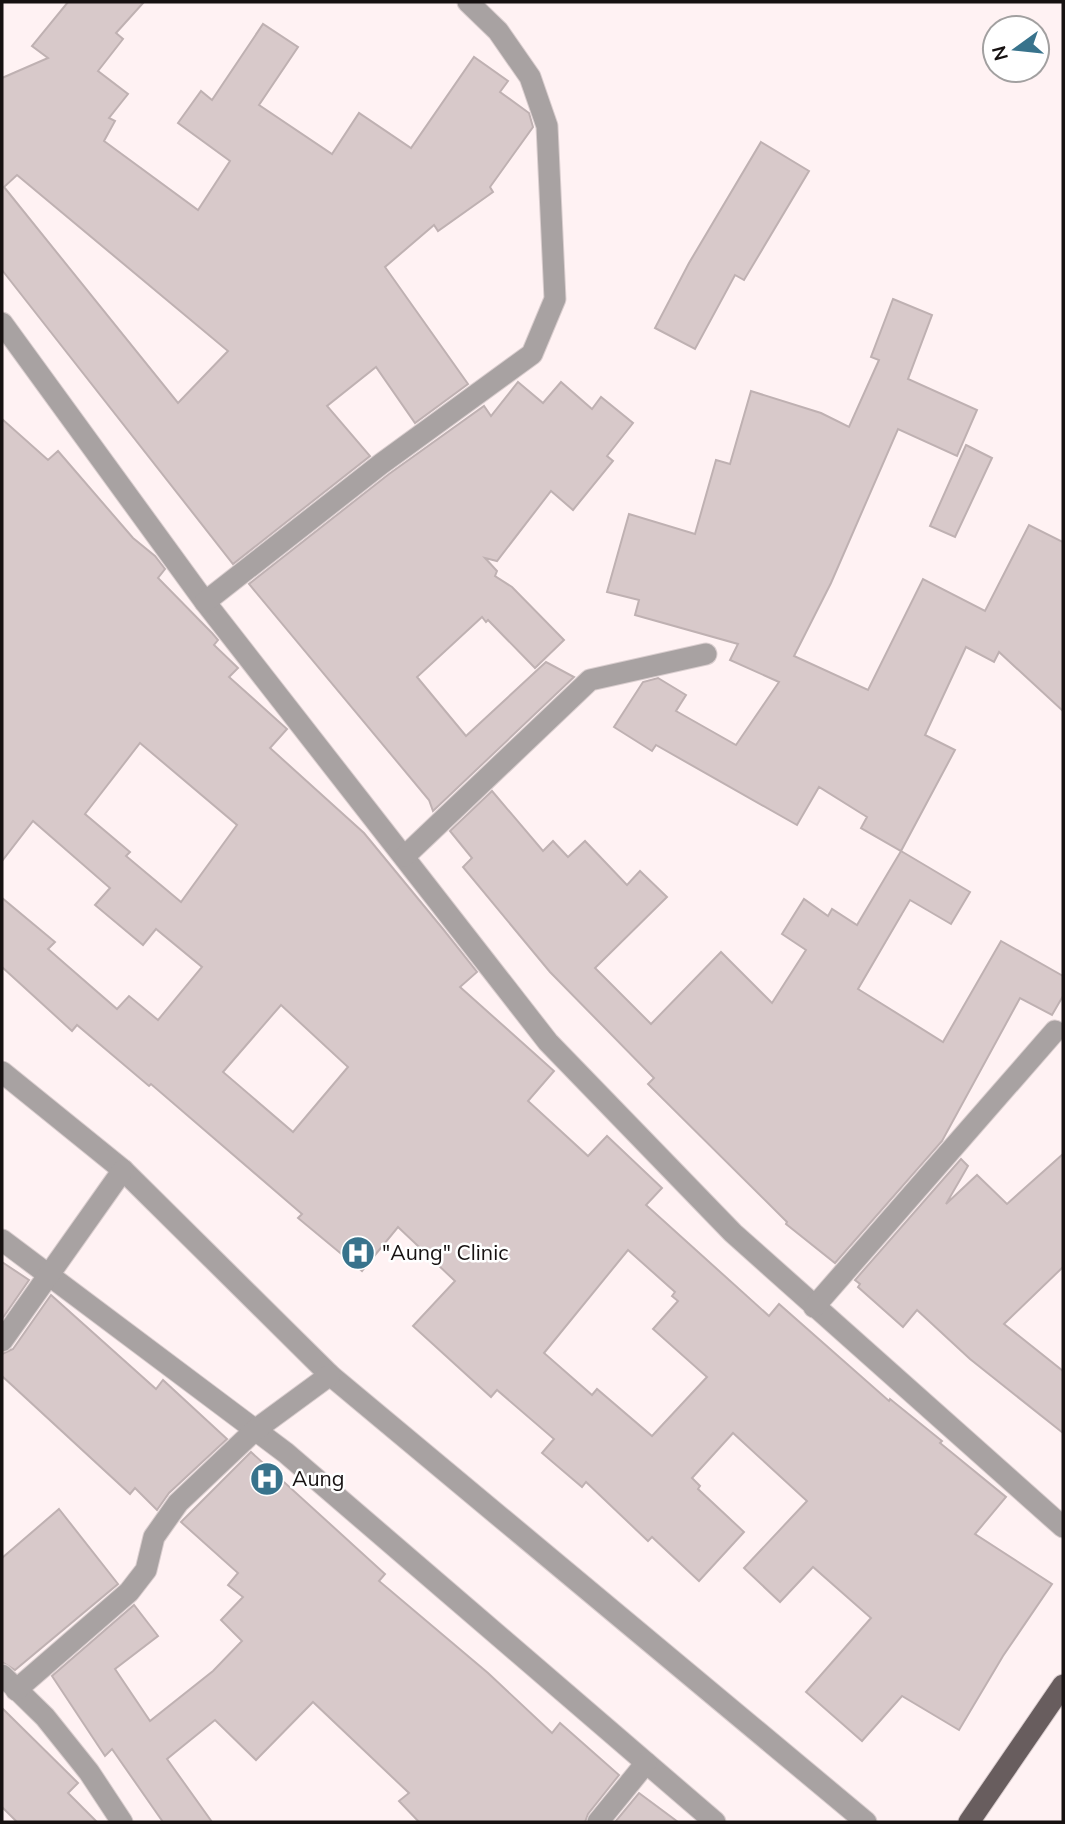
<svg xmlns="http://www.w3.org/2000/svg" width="1065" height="1824" font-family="Mulish,sans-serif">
<rect width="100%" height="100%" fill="#fff2f3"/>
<g fill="#d8c9ca" stroke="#bfb1b2" stroke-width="2" fill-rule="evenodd">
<path d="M68 2H144L116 33 123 39 98 71 128 94 109 118 115 121 104 141 198 210 230 161 178 123 201 91 212 100 263 24 298 47 259 105 332 154 359 113 411 148 474 57 508 81 500 92 529 113 533 127 490 187 493 192 438 231 434 225 385 267 468 384 415 423 376 367 327 406 370 456 233 564 2 270V78L48 58 32 46ZM17 175 228 351 178 403 4 187Z"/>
<polygon points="761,142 809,171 744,280 735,275 695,349 655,328 689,263"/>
<polygon points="893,299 932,315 908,379 977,410 957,456 898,429 831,583 794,656 868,690 923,579 985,611 1029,525 1063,542 1063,711 999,652 994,662 966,647 925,735 955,750 901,851 861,828 867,817 819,787 797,825 656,745 652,751 614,727 643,682 658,678 686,695 676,711 736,745 779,682 730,660 738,644 635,615 639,600 607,592 629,514 695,534 716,460 730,464 751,391 821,413 849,427 879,360 871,357"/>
<polygon points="518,382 543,403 561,382 592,409 601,397 633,423 607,456 613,461 573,510 551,491 497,561 485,558 497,571 495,576 512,587 564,640 535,668 488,620 486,622 482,617 417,677 466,736 546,662 574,677 433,811 429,800 249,584 389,474 484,406 491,416"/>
<path d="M2 419 48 460 58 451 133 538 155 556 165 569 158 578 212 633 218 640 214 645 238 668 229 677 287 729 270 748 364 833 443 929 477 972 460 987 554 1071 528 1101 588 1156 607 1136 662 1188 646 1205 769 1316 779 1304 889 1401 890 1399 942 1441 940 1443 1006 1497 975 1534 1052 1584 1003 1656 959 1730 902 1696 862 1741 806 1692 871 1618 813 1567 780 1602 744 1568 807 1501 733 1433 692 1478 700 1486 698 1489 744 1532 699 1581 652 1537 648 1541 586 1482 582 1487 542 1453 554 1439 497 1390 491 1397 413 1326 455 1281 398 1227 362 1271 298 1218 302 1214 151 1084 149 1086 77 1025 72 1031 2 967V898L55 942 48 949 117 1009 129 996 158 1020 202 967 156 929 143 945 95 905 110 888 33 821 2 861ZM140 743 237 825 181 902 126 856 130 852 85 814ZM281 1005 348 1067 293 1132 223 1072ZM628 1250 675 1292 672 1296 678 1301 653 1329 707 1377 652 1436 597 1389 592 1395 544 1353Z"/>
<polygon points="966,445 992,458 955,537 930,526"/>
<polygon points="492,791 543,851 553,841 568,857 585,841 627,885 640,871 667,897 595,968 651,1024 721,952 772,1003 806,950 782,934 804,899 828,916 832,909 857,925 901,851 970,892 951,924 910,900 858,989 943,1042 1001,941 1063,976 1063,996 1052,1015 1020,998 942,1141 835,1263 786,1224 787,1222 648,1084 654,1078 550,972 463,867 472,858 450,831"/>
<polygon points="1063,1154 1063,1267 1004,1324 1063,1371 1063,1433 970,1359 917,1310 903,1327 858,1287 860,1284 855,1280 961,1159 968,1166 946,1204 977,1175 1007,1204"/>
<polygon points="2,1262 29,1280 2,1319"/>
<polygon points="51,1295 156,1389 163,1380 227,1439 169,1493 157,1510 135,1488 130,1494 2,1376 2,1354 13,1349"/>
<polygon points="251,1452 385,1574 379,1581 488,1673 552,1733 560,1723 619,1775 588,1814 585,1822 419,1822 399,1801 409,1793 313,1702 256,1760 215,1720 167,1759 212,1822 163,1822 112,1749 105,1756 52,1676 134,1605 158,1636 115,1669 150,1721 213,1671 242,1641 221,1620 243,1597 228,1585 238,1573 181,1522"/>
<polygon points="59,1509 118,1584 15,1670 2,1662 2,1558"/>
<polygon points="2,1708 78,1783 68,1793 97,1822 17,1822 2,1807"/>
<polygon points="639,1793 678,1822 615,1822"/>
</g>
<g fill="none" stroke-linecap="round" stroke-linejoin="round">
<g stroke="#dacecf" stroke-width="23">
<g id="minor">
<polyline points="2,323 205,602 548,1042 733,1233 1063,1527"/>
<polyline points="205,602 381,464 532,354 555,299 547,126 530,77 498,31 468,2"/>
<polyline points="405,856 590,680 706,654"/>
<polyline points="2,1072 123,1170 330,1375 866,1822"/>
<polyline points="2,1240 286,1453 715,1822"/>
<polyline points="814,1307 1055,1031"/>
<polyline points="2,1341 123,1170"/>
<polyline points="2,1675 45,1717 89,1772 122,1822"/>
<polyline points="16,1690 129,1592 146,1570 154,1537 178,1503 255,1430 330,1375"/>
<polyline points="598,1822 646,1763"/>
</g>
</g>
<g stroke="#dacecf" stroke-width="23">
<polyline id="major" points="969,1822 1063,1685"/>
</g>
<use href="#minor" stroke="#a8a2a2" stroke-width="21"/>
<use href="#major" stroke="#685d5e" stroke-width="21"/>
</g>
<defs>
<g id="hospital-disc" transform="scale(1.75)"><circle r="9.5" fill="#38738c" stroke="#fff"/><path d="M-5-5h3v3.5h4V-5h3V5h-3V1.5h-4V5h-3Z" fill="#fff"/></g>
</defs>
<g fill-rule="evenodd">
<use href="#hospital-disc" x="358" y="1253"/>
<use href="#hospital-disc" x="267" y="1479"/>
</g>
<g text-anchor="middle" stroke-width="5" stroke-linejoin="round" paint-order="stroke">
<g font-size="21" fill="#161111" stroke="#fff" text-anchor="start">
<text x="382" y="1260">"Aung" Clinic</text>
<text x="292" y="1486">Aung</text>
</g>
</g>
<rect width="1065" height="1824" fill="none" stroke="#161111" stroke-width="7"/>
<g transform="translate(1016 49) rotate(255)"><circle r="33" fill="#ffffff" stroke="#a2a0a0" stroke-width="2"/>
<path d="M0-5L12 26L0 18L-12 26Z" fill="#38738c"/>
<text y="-10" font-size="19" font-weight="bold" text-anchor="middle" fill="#161111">N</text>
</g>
</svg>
